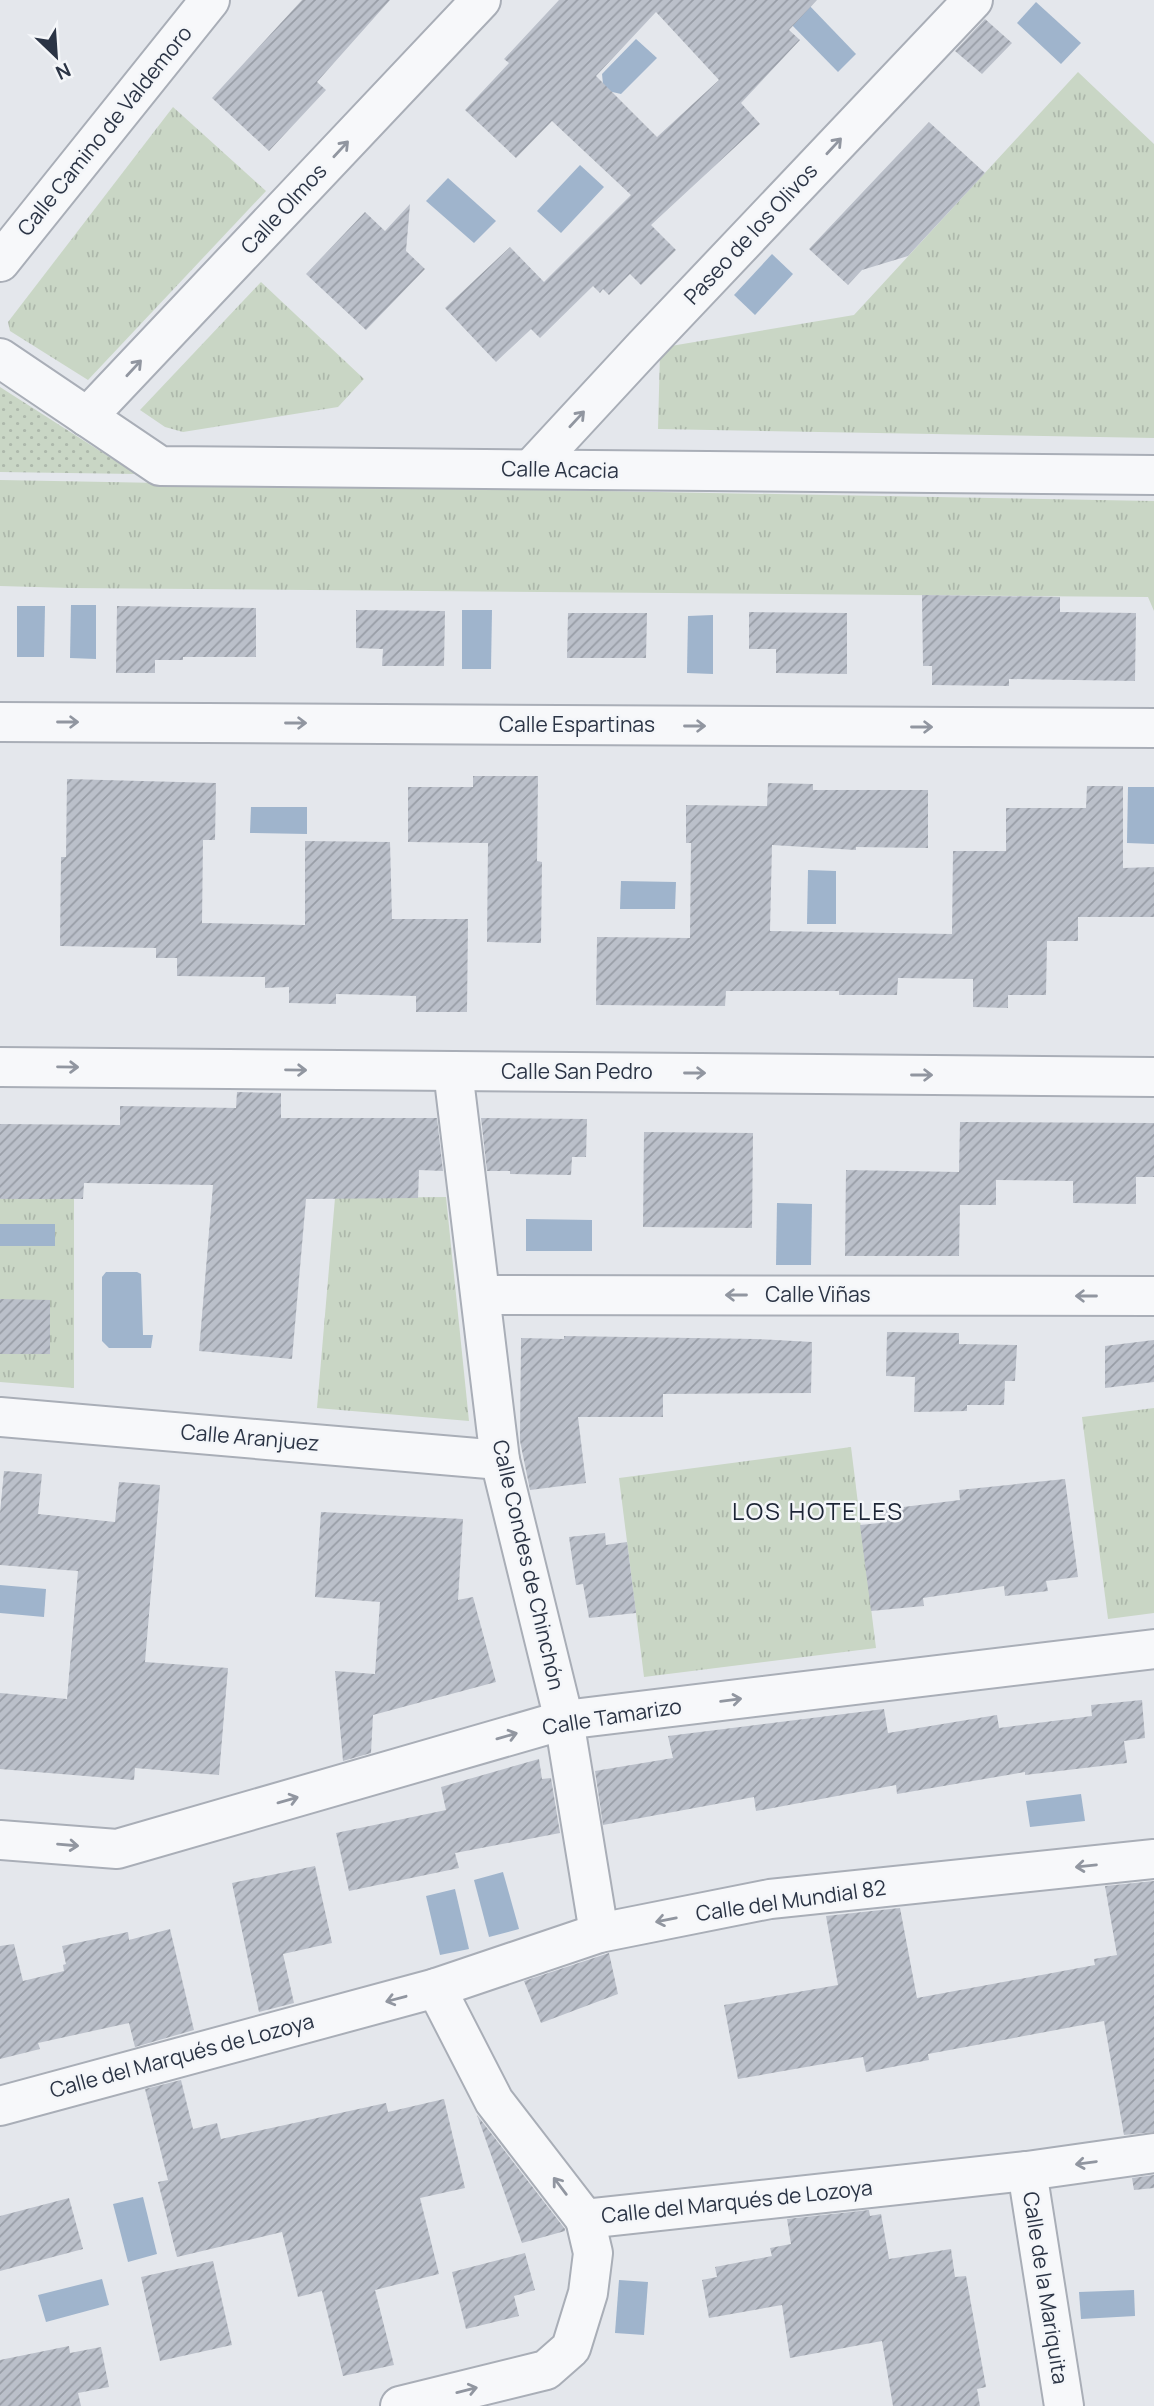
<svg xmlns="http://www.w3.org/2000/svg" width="1154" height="2406" font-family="Manrope,sans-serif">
<defs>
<pattern id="grass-tufts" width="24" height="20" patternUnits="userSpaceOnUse" patternTransform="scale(1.75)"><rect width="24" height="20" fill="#c9d6c5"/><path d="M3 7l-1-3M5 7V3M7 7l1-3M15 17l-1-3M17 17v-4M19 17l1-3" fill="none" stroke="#adb8ab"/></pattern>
<pattern id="garden-dots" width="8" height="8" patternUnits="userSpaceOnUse" patternTransform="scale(1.75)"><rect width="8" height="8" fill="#c9d6c5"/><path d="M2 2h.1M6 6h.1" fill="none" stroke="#adb8ab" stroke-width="1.8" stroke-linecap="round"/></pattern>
<pattern id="building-hatch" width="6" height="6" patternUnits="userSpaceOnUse" patternTransform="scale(1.75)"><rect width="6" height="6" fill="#bbc0ca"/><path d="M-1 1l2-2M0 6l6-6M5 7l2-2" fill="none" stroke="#989da6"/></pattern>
</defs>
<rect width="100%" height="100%" fill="#e4e7ec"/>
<g fill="url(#grass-tufts)">
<polygon points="1078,72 1154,144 1154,438 658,429 660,352 665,347 854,315"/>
<polygon points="173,107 266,191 88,380 10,331 8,322"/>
<polygon points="261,282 364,379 338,407 183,432 165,427 140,410"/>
<polygon points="0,480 1154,501 1154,611 1148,597 70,588 0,586"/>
<polygon points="446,1197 469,1421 317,1408 335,1198"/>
<polygon points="0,1199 74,1199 74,1388 0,1382"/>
<polygon points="1154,1408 1154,1613 1108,1619 1082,1417"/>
<polygon points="851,1447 876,1648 644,1677 619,1478"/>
</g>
<polygon fill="url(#garden-dots)" points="0,387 136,474 0,472"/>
<g fill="#9fb4cc">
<polygon points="806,2 856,54 838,72 787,20"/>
<polygon points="1036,2 1081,43 1061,64 1017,23"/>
<polygon points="636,39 657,58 621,94 608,91 603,84 602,74"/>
<polygon points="580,165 604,187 561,233 537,211"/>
<polygon points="448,178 496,221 474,243 426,201"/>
<polygon points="772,254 793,274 755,315 734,295"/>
<polygon points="71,605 96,605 96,659 70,658"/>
<polygon points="17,606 45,606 44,657 17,657"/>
<polygon points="462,610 492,610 491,669 462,669"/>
<polygon points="713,615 713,674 687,673 688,616"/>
<polygon points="1128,787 1154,787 1154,844 1127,843"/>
<polygon points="251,807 307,807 307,834 250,833"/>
<polygon points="808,870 836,871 836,924 807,924"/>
<polygon points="621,881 676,882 675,909 620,909"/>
<polygon points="777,1203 812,1204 811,1265 776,1265"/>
<polygon points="526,1219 592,1220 592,1251 526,1251"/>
<rect x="0" y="1224" width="55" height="22"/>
<polygon points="106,1272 137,1272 141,1274 143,1335 153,1335 151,1348 109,1348 102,1341 102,1277"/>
<polygon points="0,1585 46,1589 44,1617 0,1613"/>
<polygon points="1081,1794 1085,1821 1030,1827 1026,1801"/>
<polygon points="503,1872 519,1929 489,1937 474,1880"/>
<polygon points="455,1889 469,1949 440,1955 426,1896"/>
<polygon points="143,2197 157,2254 128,2262 113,2204"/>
<polygon points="102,2279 109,2305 46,2322 38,2295"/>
<polygon points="619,2280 648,2282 644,2335 615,2333"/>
<polygon points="1134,2290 1135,2316 1081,2319 1079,2292"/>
</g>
<g fill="url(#building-hatch)" fill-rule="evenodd">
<polygon points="302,0 390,0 317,82 326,90 269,151 212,98"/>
<path d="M559 0H817L789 30 800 40 741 103 760 124 651 225 676 250 641 285 630 274 609 295 603 289 600 293 593 286 540 338 531 329 496 362 445 308 510 247 544 282 631 195 552 121 516 158 465 110 509 63 504 59ZM656 12 719 80 657 137 596 76Z"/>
<polygon points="985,19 1012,43 982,74 955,51"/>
<polygon points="929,122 985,173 908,256 862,270 848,285 809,249"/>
<polygon points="410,204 406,251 425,269 366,330 306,274 365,212 385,231"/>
<polygon points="922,595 1060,597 1060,612 1136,613 1135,681 1009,679 1009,686 932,685 932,666 923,666"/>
<polygon points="117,606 256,608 256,657 183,657 183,660 155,660 155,673 116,673"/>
<polygon points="356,610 445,611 444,666 382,666 383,649 356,648"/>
<polygon points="749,612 847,613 847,674 776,673 776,649 749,649"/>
<polygon points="568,613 647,613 646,658 567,658"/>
<polygon points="473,776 538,776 537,861 542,862 541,943 487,942 488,843 408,842 408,787 473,787"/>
<polygon points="67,779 216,783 215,840 203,840 202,923 305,925 305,841 390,842 392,919 468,919 467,1012 416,1012 416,996 336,994 336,1004 289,1003 289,987 265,988 265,977 177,976 177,958 156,958 156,948 60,946 61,857 66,857"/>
<polygon points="768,783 813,784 813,790 928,790 928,848 856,847 856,850 772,845 770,931 952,934 953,851 1006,851 1006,808 1086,808 1087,786 1123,786 1123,868 1154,867 1154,917 1078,917 1078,941 1047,941 1046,995 1008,995 1008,1008 973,1007 973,979 898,978 897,995 839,995 839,991 726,991 725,1006 596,1005 597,937 690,938 691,843 686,843 686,805 767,806"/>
<polygon points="237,1092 281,1093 281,1118 437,1118 443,1171 419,1170 418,1198 306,1199 292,1359 199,1351 213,1185 84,1183 83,1199 0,1199 0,1124 120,1125 120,1106 236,1108"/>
<polygon points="481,1118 587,1119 586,1157 572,1157 571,1175 510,1174 510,1171 487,1171"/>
<polygon points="960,1122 1154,1123 1154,1177 1136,1177 1136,1204 1073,1203 1073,1181 996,1180 996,1205 960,1205 959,1256 845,1256 846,1170 959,1172"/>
<polygon points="644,1132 753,1133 752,1228 643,1227"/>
<polygon points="0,1299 50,1300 50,1354 0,1354"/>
<polygon points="887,1332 959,1333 959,1344 1017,1345 1015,1381 1005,1381 1004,1405 967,1405 967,1411 914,1412 915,1377 886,1376"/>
<polygon points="564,1336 756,1339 812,1342 811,1393 663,1394 663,1417 578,1417 586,1483 530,1490 520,1441 521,1338 564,1339"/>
<polygon points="1154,1340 1154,1382 1105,1388 1105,1346"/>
<polygon points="4,1471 42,1474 38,1514 115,1522 119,1482 160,1485 145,1662 228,1668 219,1775 135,1768 134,1780 0,1769 0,1693 67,1699 78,1571 0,1565 0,1513"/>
<polygon points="1065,1479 1078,1577 1046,1581 1048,1591 1005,1596 1004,1586 923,1598 924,1606 871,1611 860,1525 880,1523 879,1510 960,1500 959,1490"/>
<polygon points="321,1512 463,1519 458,1600 473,1597 496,1682 373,1715 371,1753 343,1761 335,1671 375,1674 380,1602 315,1597"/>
<polygon points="605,1533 606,1545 627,1542 636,1613 589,1618 583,1584 576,1585 569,1537"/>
<polygon points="1142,1700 1145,1738 1124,1741 1127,1763 1025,1775 1025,1772 897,1794 896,1785 756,1811 754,1797 603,1825 595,1771 673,1758 668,1736 884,1709 888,1733 997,1715 999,1728 1092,1716 1091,1705"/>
<polygon points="539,1759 542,1779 551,1778 560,1833 455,1853 459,1868 349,1891 336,1833 446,1810 441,1787"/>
<polygon points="315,1866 332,1943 283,1954 294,2003 259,2012 232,1883"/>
<polygon points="1154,1881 1154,2132 1124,2135 1104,2021 928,2054 929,2060 866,2072 863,2057 738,2079 724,2005 838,1985 826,1916 900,1908 917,1998 1095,1965 1094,1959 1117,1955 1105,1886"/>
<polygon points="170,1929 194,2030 135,2047 129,2023 38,2043 40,2049 0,2059 0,1946 14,1944 23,1981 64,1971 63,1965 66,1964 62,1946 128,1932 129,1940"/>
<polygon points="609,1953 618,1994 541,2023 524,1981"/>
<polygon points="181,2080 193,2129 217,2123 221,2139 386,2103 388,2112 444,2099 465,2188 420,2198 439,2274 375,2290 394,2365 343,2376 322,2291 298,2297 282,2232 177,2257 158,2182 168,2180 145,2089"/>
<polygon points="477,2115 565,2229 565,2231 522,2243"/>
<polygon points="1154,2175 1154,2188 1134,2190 1132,2178"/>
<polygon points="69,2198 83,2249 0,2271 0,2216"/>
<polygon points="869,2210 870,2216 881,2214 889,2259 951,2249 955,2277 966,2276 986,2387 977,2389 980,2406 893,2406 882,2341 790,2358 782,2305 709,2318 702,2280 717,2277 715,2267 772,2256 770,2248 791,2244 787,2219"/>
<polygon points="525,2253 535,2290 514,2296 519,2316 466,2329 452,2272"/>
<polygon points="213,2261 232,2345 160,2361 141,2277"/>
<polygon points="69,2346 70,2353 101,2347 109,2387 78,2393 81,2406 0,2406 0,2360"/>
</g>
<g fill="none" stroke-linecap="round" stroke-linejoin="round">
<g stroke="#a9aeb7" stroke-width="42">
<g id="minor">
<polyline points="0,262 210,0"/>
<polyline points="0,358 160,466 1154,475"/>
<polyline points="87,417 481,0"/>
<polyline points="531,469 643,348 973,0"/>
<polyline points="0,722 1154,728"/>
<polyline points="0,1067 1154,1077"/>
<polyline points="453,1071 500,1460 564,1720 599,1933"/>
<polyline points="482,1295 1154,1296"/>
<polyline points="0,1417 500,1460"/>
<polyline points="0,1840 117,1849 564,1720 1154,1649"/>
<polyline points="436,1988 599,1933 770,1899 1154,1859"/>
<polyline points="0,2106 436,1988 494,2101 585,2219 1027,2171 1154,2153"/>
<polyline points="1027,2171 1064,2406"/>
<polyline points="400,2406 546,2370 571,2348 588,2293 593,2253 585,2219"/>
</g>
</g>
<use href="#minor" stroke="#f7f8fa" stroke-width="38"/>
</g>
<defs><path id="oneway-shaft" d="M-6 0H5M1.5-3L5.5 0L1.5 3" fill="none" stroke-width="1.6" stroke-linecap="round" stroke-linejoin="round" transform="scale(1.75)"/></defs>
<g stroke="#9196a0">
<use href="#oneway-shaft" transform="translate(834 146) rotate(-47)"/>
<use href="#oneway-shaft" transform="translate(341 149) rotate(-47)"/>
<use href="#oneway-shaft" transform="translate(134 368) rotate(-47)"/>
<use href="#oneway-shaft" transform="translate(577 419) rotate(-47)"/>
<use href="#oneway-shaft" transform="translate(68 722)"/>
<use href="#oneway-shaft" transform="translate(296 723)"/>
<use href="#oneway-shaft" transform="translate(695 726)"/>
<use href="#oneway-shaft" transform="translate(922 727)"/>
<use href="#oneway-shaft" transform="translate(68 1067) rotate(1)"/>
<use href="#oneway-shaft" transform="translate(296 1070) rotate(1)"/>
<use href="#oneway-shaft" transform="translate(695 1073)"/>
<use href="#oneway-shaft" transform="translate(922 1075)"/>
<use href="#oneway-shaft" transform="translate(736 1295) rotate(-180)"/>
<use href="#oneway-shaft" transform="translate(1086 1296) rotate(-180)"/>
<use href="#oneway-shaft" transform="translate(731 1700) rotate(-7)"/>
<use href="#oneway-shaft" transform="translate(507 1736) rotate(-16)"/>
<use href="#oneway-shaft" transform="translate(288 1800) rotate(-16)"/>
<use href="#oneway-shaft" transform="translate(68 1845) rotate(5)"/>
<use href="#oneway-shaft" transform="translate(1086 1866) rotate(174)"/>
<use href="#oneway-shaft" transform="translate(666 1920) rotate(169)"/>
<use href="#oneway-shaft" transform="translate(396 1999) rotate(165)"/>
<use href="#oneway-shaft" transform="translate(1086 2163) rotate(172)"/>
<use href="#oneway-shaft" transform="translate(560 2186) rotate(-127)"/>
<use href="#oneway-shaft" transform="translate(467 2390) rotate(-14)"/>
</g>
<g text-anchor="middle" stroke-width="5" stroke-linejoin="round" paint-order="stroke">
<g font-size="21" fill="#2b3445" stroke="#f4f6f9">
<text transform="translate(105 131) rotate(-51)" y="7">Calle Camino de Valdemoro</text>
<text transform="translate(284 209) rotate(-47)" y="7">Calle Olmos</text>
<text transform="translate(751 234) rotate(-47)" y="7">Paseo de los Olivos</text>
<text transform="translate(560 470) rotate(1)" y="7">Calle Acacia</text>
<text x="577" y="732">Calle Espartinas</text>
<text x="577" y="1079">Calle San Pedro</text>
<text x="818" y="1302">Calle Viñas</text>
<text transform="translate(250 1438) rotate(5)" y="7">Calle Aranjuez</text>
<text transform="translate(528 1565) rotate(77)" y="7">Calle Condes de Chinchón</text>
<text transform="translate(612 1717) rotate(-9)" y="7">Calle Tamarizo</text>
<text transform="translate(791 1901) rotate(-8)" y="7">Calle del Mundial 82</text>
<text transform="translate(182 2056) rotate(-15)" y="7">Calle del Marqués de Lozoya</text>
<text transform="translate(737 2202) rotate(-6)" y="7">Calle del Marqués de Lozoya</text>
<text transform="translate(1045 2288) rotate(81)" y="7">Calle de la Mariquita</text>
</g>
<g font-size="24" letter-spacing="2" fill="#1d2536" stroke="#f4f6f9">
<text x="818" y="1520">LOS HOTELES</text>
</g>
</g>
<g transform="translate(56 56) rotate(155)" stroke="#f4f6f9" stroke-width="5" paint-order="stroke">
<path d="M0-5L12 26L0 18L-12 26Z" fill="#2b3445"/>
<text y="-10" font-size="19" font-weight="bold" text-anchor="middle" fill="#2b3445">N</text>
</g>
</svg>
